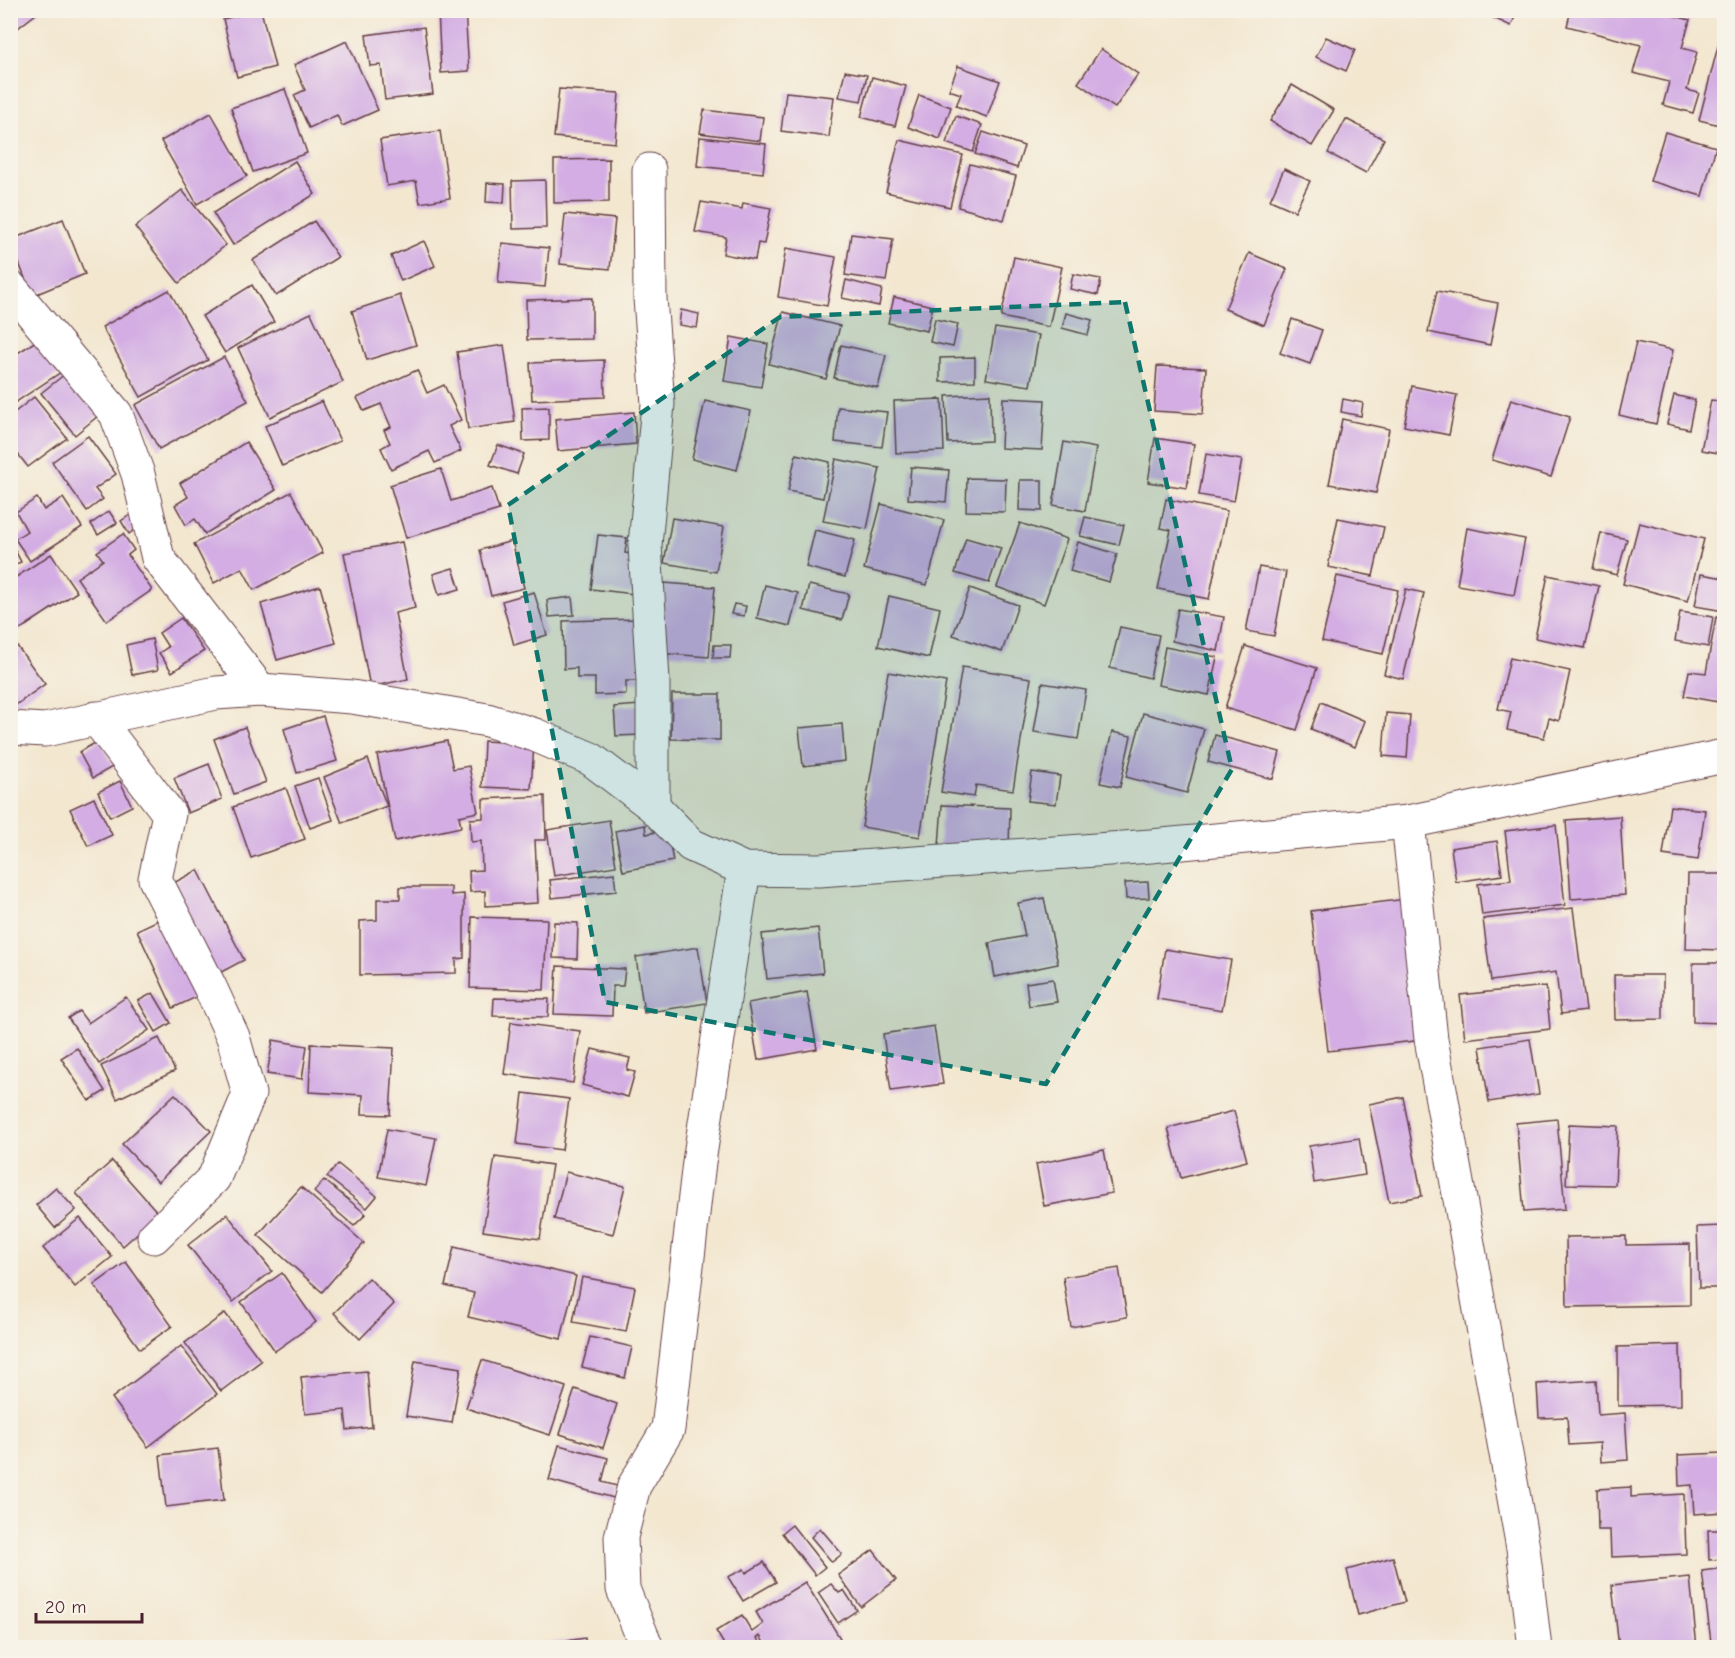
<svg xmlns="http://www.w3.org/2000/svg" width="1735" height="1658" font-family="'Comic Neue',sans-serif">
<rect width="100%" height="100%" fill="#f7f3e8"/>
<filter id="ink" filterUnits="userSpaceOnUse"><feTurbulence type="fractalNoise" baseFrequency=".0167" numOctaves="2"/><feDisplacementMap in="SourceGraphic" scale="12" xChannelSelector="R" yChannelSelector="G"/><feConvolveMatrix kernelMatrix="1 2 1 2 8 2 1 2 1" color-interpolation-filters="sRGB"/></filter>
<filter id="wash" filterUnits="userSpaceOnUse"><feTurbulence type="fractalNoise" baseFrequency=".008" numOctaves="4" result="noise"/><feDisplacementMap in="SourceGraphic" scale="24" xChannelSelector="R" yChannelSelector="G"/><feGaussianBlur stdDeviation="1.35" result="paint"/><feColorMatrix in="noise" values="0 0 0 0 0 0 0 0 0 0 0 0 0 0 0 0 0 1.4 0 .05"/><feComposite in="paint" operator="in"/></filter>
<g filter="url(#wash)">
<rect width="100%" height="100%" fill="#f3e7d0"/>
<g id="blocks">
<g fill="#d3ade3">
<polygon points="10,10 41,10 14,31 10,27"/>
<polygon points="261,10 275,67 237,77 223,19"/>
<polygon points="438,10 465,10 469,71 441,73"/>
<polygon points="1476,10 1518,10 1511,26"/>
<polygon points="1571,10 1653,10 1690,20 1682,48 1697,52 1687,90 1699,93 1693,113 1663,105 1669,82 1633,73 1641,45 1567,26"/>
<polygon points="424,27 433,94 385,100 381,65 370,66 366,35"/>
<polygon points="1326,37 1355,50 1346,71 1316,57"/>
<polygon points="347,41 378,110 342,126 337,115 309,128 294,95 305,90 294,65"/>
<polygon points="1718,46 1724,47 1724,126 1699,120"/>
<polygon points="1101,49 1138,74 1115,108 1078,83"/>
<polygon points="958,66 1000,81 987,117 956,106 961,94 949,90"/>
<polygon points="845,71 867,75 861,101 839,97"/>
<polygon points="872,77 906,86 895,126 861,117"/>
<polygon points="1292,85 1334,110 1312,146 1270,121"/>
<polygon points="285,89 307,153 253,172 231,108"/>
<polygon points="559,89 619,93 615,143 554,137"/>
<polygon points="786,92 834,97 829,137 781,131"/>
<polygon points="919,95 951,107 940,139 908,127"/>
<polygon points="704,110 763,117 760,141 700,133"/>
<polygon points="211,113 247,176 197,204 161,141"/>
<polygon points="956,116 982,125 973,152 946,143"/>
<polygon points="1346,119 1384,139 1366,173 1328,153"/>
<polygon points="440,131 450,198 420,203 416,181 387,186 380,140"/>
<polygon points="983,132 1024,146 1017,168 975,154"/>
<polygon points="1665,132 1716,147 1702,196 1650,181"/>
<polygon points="700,137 766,144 763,173 697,166"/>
<polygon points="899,140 963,155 950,207 886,192"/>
<polygon points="609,159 609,202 554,203 554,160"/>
<polygon points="295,161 315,194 233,245 213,213"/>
<polygon points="970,164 1016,176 1004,220 958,207"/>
<polygon points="1284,169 1310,181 1295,211 1270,200"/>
<polygon points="545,180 546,228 513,229 512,181"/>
<polygon points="487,183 505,184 504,203 486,202"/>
<polygon points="182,190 226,245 179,283 135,227"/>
<polygon points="701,202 742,209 743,203 771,208 764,244 758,243 755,260 723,254 726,237 695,232"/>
<polygon points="565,214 615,219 610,269 560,264"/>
<polygon points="63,219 85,274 32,296 10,240"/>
<polygon points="314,221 338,257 276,296 253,260"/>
<polygon points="851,234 893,239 886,281 845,275"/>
<polygon points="424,241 435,266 401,281 391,256"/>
<polygon points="502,243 549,248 545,287 498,283"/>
<polygon points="786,248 836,257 827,306 778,297"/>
<polygon points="1249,253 1287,269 1264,325 1225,309"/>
<polygon points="1014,257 1062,267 1049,327 1001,317"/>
<polygon points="1073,274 1101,279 1098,295 1070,289"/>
<polygon points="846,280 882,289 879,306 842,298"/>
<polygon points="252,285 274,322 225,353 202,316"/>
<polygon points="169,290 208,360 141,397 102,327"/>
<polygon points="1437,291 1498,303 1490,345 1428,332"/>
<polygon points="400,295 416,345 367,360 352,311"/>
<polygon points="894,297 933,306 927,331 888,323"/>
<polygon points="592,298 592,339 527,340 526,300"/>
<polygon points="681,310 699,314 697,328 679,325"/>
<polygon points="783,312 840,326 826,379 769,364"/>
<polygon points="311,313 343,382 270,417 238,348"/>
<polygon points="1066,313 1092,320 1088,335 1062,328"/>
<polygon points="935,319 958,324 953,347 930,342"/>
<polygon points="1292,319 1322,330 1310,364 1280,353"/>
<polygon points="995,328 1039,335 1030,386 986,379"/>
<polygon points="42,337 64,370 10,406 10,358"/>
<polygon points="731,337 768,344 761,387 724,381"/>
<polygon points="1636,342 1673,350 1656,424 1619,415"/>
<polygon points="504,345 515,422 468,429 457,352"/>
<polygon points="841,345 886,355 878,388 834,378"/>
<polygon points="224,357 248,401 159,449 135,405"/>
<polygon points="975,357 975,381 940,382 940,358"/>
<polygon points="604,360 605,397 532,400 530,363"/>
<polygon points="1157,366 1206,368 1203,414 1154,411"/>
<polygon points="70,370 104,411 75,435 41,393"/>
<polygon points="417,370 427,393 444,385 461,420 449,426 461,451 435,463 429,451 391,469 381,448 390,443 384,430 391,427 381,404 364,411 357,398"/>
<polygon points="1412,386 1457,395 1449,435 1404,426"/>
<polygon points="990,394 991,441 948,443 946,396"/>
<polygon points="1674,395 1695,400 1689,429 1667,424"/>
<polygon points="34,397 67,438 28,467 10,444 10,416"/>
<polygon points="1003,398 1045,400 1042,450 1001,448"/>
<polygon points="942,399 944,451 896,453 894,401"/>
<polygon points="1343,399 1363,403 1361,416 1341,412"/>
<polygon points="1511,399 1570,417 1551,477 1492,460"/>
<polygon points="1711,400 1724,402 1724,454 1701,450"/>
<polygon points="322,401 340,441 282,466 265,426"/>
<polygon points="705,401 751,411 737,470 692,459"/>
<polygon points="549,407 549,440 523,441 522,408"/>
<polygon points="838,407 887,412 882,447 835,442"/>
<polygon points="634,412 636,444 558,451 555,419"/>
<polygon points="1342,419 1389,429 1376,493 1329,484"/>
<polygon points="88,436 116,474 95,489 103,499 87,511 52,462"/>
<polygon points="1155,438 1194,444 1187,488 1148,482"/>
<polygon points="246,442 276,490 205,534 195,519 186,525 175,505 188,497 180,483"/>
<polygon points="1064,442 1096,448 1085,511 1053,505"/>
<polygon points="498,445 524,454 517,474 490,465"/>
<polygon points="796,454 830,462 823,498 788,491"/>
<polygon points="1206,454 1242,460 1234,501 1199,495"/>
<polygon points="836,459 880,468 867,529 823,521"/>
<polygon points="911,467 949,470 946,502 908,499"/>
<polygon points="441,469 451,501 492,488 499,510 406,538 390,485"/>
<polygon points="967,478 1006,479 1005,512 966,511"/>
<polygon points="1020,480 1042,480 1042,511 1019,510"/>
<polygon points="291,492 323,553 254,590 242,568 214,583 194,544"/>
<polygon points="37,498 44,510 63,498 82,527 30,561 15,539 27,531 16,512"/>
<polygon points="1166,499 1227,511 1209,599 1158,589 1171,530 1160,528"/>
<polygon points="881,504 944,520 927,585 864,569"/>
<polygon points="109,511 117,523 98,535 91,524"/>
<polygon points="136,511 144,523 129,534 121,521"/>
<polygon points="1085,517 1124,525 1119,545 1080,536"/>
<polygon points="672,518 724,527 716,572 664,563"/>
<polygon points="1338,518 1384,527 1373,576 1328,567"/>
<polygon points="1020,523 1067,539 1044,604 997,587"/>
<polygon points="1639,523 1704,539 1688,601 1623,584"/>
<polygon points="1467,528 1525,539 1514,595 1457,585"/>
<polygon points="815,530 855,540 845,577 806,567"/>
<polygon points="1601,533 1627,539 1617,575 1593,569"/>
<polygon points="123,534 134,550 128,555 152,590 107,621 77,578 103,560 97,552"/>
<polygon points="598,535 627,538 625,553 639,555 634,594 591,589"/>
<polygon points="966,538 1001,548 989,583 955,573"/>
<polygon points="10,540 21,562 10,567"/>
<polygon points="512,541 524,588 491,596 480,550"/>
<polygon points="402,542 415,608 395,613 408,679 370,687 344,553"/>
<polygon points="1078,542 1117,554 1109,582 1070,571"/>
<polygon points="51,554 77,592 10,636 10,581"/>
<polygon points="1259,567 1286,572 1274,636 1246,631"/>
<polygon points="453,568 460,589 439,595 433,574"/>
<polygon points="1701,574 1724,578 1724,611 1695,606"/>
<polygon points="1548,575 1599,586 1585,648 1535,638"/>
<polygon points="1337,576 1398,590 1383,654 1322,641"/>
<polygon points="664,583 715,587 709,657 657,653"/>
<polygon points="765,585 798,593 790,626 757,618"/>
<polygon points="809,585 849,594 842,620 803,610"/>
<polygon points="320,586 336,643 277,660 261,604"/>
<polygon points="970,588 1018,605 1002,652 953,635"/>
<polygon points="1406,589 1424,593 1403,679 1384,674"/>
<polygon points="534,592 547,635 514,645 502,601"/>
<polygon points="889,596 940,608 929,658 878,646"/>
<polygon points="572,597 574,615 549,617 547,600"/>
<polygon points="734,604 746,606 744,616 731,614"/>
<polygon points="1178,609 1224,617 1218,651 1172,641"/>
<polygon points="1680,612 1713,617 1708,647 1675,641"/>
<polygon points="1716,617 1724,619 1724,703 1684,696 1689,671 1706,673"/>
<polygon points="181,618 204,651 172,672 159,653 168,647 159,633"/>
<polygon points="639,619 640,681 626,681 626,694 595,695 595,678 577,678 577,668 564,669 563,621"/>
<polygon points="1120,627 1159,635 1150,678 1110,668"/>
<polygon points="152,639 158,670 132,675 126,645"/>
<polygon points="714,645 731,645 730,658 713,658"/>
<polygon points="17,646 45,684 10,709 10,651"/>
<polygon points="1245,646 1317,668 1297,730 1225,708"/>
<polygon points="1165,647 1217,657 1209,695 1158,685"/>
<polygon points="1510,658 1570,671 1559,721 1549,718 1544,738 1507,730 1511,712 1498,709"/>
<polygon points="962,667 1031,678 1013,790 976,785 974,797 941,792"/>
<polygon points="888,672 946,682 920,837 862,827"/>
<polygon points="1042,683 1086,690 1078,739 1034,732"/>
<polygon points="672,694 720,694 720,740 671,739"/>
<polygon points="1321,702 1365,721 1355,747 1311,729"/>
<polygon points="640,705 642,735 616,736 614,707"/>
<polygon points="1143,713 1204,729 1187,793 1126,777"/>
<polygon points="1386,713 1410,715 1407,758 1383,756"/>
<polygon points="323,716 337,761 297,773 284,729"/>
<polygon points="842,724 845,761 803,766 799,728"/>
<polygon points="245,727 266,782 234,794 214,739"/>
<polygon points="1112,732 1131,736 1120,787 1100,783"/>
<polygon points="1215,735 1280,752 1273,779 1208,762"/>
<polygon points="100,740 114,766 93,778 79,752"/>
<polygon points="447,741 453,769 469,766 478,812 459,816 461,827 395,841 377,755"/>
<polygon points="484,741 534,744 531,789 482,787"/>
<polygon points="368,759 387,806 342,823 324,777"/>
<polygon points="209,764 222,799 188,813 174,778"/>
<polygon points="1032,772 1060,776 1056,804 1028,801"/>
<polygon points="318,778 333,820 310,828 295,786"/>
<polygon points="120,781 132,806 110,817 98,792"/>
<polygon points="286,788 305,839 251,858 233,807"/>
<polygon points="545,796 546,840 535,840 538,903 485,906 485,891 470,892 469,871 482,870 481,841 471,842 470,819 483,818 483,799"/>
<polygon points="94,798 112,835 88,846 70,809"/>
<polygon points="942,805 1010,808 1009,849 939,846"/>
<polygon points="1670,806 1705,810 1698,860 1663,855"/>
<polygon points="1620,816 1625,895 1571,899 1566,820"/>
<polygon points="609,820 616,866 554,876 547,830"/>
<polygon points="645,825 646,834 667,830 673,861 623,871 615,831"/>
<polygon points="1556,825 1565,905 1482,915 1478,884 1511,880 1505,831"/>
<polygon points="1497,841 1502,875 1456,882 1451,848"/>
<polygon points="198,870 244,960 210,978 164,888"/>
<polygon points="614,873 616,891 552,898 550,880"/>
<polygon points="1688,874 1724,874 1724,950 1686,949"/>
<polygon points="1148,882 1149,898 1126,899 1125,883"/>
<polygon points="400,887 451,887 451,895 464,894 464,958 456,959 456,973 360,975 360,921 377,920 377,899 400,899"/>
<polygon points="1044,898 1058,964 995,977 989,943 1025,936 1018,903"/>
<polygon points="1406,899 1423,1040 1328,1051 1311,911"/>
<polygon points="1573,908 1586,1011 1561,1014 1556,972 1491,981 1483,919"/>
<polygon points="169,915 205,993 173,1008 137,930"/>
<polygon points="472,917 547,919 544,990 470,988"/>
<polygon points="554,922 578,923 577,959 553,958"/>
<polygon points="818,928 823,973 767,979 762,934"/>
<polygon points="698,947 707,1003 644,1013 636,957"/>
<polygon points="1165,949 1231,960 1222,1010 1157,999"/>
<polygon points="1693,963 1724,963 1724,1023 1693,1022"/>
<polygon points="557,966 625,969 623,986 613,986 612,1016 554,1014"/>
<polygon points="1614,975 1663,975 1663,1019 1615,1020"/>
<polygon points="1053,979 1057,1002 1029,1006 1026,983"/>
<polygon points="1546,986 1550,1029 1465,1039 1460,995"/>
<polygon points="807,992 817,1049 758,1060 748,1003"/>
<polygon points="153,993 171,1023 156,1032 138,1001"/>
<polygon points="126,997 149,1030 99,1064 68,1018 79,1011 88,1023"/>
<polygon points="494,998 549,999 548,1017 493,1016"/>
<polygon points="511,1022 580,1031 573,1083 504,1074"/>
<polygon points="934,1026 943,1084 891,1091 883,1034"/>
<polygon points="159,1038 175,1071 117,1099 101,1066"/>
<polygon points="1530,1039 1539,1094 1489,1102 1480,1047"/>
<polygon points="273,1040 307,1046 302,1079 267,1074"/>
<polygon points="311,1044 394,1048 390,1115 362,1114 363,1095 309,1092"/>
<polygon points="77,1048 105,1091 89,1101 61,1058"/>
<polygon points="592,1049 630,1058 627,1070 635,1072 628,1097 582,1085"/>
<polygon points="523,1093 569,1099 562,1150 517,1144"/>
<polygon points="175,1094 211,1131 158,1182 122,1144"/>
<polygon points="1403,1097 1422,1196 1389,1202 1369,1104"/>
<polygon points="1234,1111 1247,1161 1181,1178 1168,1128"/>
<polygon points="1557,1119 1565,1209 1524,1212 1516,1123"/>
<polygon points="1569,1124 1618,1126 1615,1185 1566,1184"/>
<polygon points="387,1129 436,1138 426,1186 378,1177"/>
<polygon points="1359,1138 1365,1175 1314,1183 1309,1146"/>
<polygon points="1104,1150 1112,1193 1044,1206 1036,1164"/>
<polygon points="495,1157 552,1165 540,1239 483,1231"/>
<polygon points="112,1161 159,1214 123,1246 76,1193"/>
<polygon points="338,1164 377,1196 367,1208 327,1177"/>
<polygon points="566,1172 625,1186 613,1234 554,1219"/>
<polygon points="324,1180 366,1214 354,1226 314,1192"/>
<polygon points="301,1187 364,1243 322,1292 258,1235"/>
<polygon points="56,1188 76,1210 55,1228 36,1205"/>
<polygon points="227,1214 272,1271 233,1302 188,1245"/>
<polygon points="80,1218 112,1257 75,1287 43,1248"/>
<polygon points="1724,1226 1724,1288 1699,1288 1697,1227"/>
<polygon points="1626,1236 1626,1245 1690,1244 1690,1305 1567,1307 1566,1237"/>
<polygon points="454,1247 576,1276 561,1339 468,1317 474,1293 445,1286"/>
<polygon points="126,1262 172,1326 140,1349 94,1285"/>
<polygon points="1119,1268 1127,1317 1071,1327 1063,1277"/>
<polygon points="282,1273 316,1322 275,1351 241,1302"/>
<polygon points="582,1277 635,1287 626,1332 573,1322"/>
<polygon points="369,1278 394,1304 360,1339 334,1313"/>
<polygon points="225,1313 261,1361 221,1391 185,1343"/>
<polygon points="590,1337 632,1347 625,1378 582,1367"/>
<polygon points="1680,1345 1681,1405 1618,1406 1618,1347"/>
<polygon points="181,1346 217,1394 148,1447 112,1398"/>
<polygon points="482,1360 566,1387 550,1435 466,1408"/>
<polygon points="415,1361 461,1368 452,1423 406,1416"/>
<polygon points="367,1371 372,1427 347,1430 345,1410 305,1414 301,1377"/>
<polygon points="1596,1380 1598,1415 1625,1413 1628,1460 1601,1462 1600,1443 1569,1445 1567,1417 1539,1418 1537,1384"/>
<polygon points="575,1389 617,1404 603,1448 560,1434"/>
<polygon points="559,1445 608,1458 602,1482 617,1486 614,1498 549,1480"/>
<polygon points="218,1448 224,1500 166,1507 160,1455"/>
<polygon points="1722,1453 1724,1512 1694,1514 1692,1485 1679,1486 1678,1455"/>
<polygon points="1631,1487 1631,1497 1684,1494 1686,1554 1611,1557 1610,1530 1598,1530 1597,1489"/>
<polygon points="792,1525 825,1567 815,1575 782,1533"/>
<polygon points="820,1528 842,1554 832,1562 811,1537"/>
<polygon points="1708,1530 1724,1530 1724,1559 1709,1560"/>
<polygon points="873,1550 896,1580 861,1607 838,1575"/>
<polygon points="1393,1557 1405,1602 1358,1615 1347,1570"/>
<polygon points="764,1562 776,1582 743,1601 728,1577 744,1569 746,1573"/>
<polygon points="1724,1568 1724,1640 1711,1642 1702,1571"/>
<polygon points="1690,1577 1697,1648 1619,1648 1612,1585"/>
<polygon points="805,1582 840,1638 827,1648 767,1648 760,1636 757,1638 762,1648 726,1648 716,1631 742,1615 752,1632 763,1624 756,1612"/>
<polygon points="831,1584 839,1593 844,1590 857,1610 838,1623 818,1593"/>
<polygon points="585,1638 586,1648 533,1648 533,1646"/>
</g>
</g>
</g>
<g filter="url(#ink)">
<use href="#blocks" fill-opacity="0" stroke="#633d44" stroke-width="1.5"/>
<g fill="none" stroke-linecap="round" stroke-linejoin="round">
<g stroke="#633d44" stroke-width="35">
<g id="minor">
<polyline points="649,170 650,298 658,404 645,545 653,681 653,806"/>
<polyline points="10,287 116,414 138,474 158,558 260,690"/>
<polyline points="96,718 169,814 155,879 210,987 233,1037 249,1094 214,1178 154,1237"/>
<polyline points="10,728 45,730 216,693 260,690 352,697 487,720 535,735 591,759 653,806 691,845 744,869 819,870 1151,846 1408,822 1724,756"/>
<polyline points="1408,822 1431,1039 1523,1548 1535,1648"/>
<polyline points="647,1648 623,1589 621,1537 634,1486 668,1429 699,1162 744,869"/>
</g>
</g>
<use href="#minor" stroke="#fff" stroke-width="33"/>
</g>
</g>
<path fill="#0f766e" fill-opacity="0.2" stroke="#0f766e" stroke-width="4.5" stroke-dasharray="12 8" stroke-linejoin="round" d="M1125 302 1232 769 1046 1084 605 1002 508 505 780 317Z"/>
<rect width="1735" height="1658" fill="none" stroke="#f7f3e8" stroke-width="36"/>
<path d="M36 1613v9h106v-9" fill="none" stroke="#4a1f2b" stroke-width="3"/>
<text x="45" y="1613" font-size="18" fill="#4a1f2b" stroke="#f7f3e8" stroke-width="4.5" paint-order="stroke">20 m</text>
</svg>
